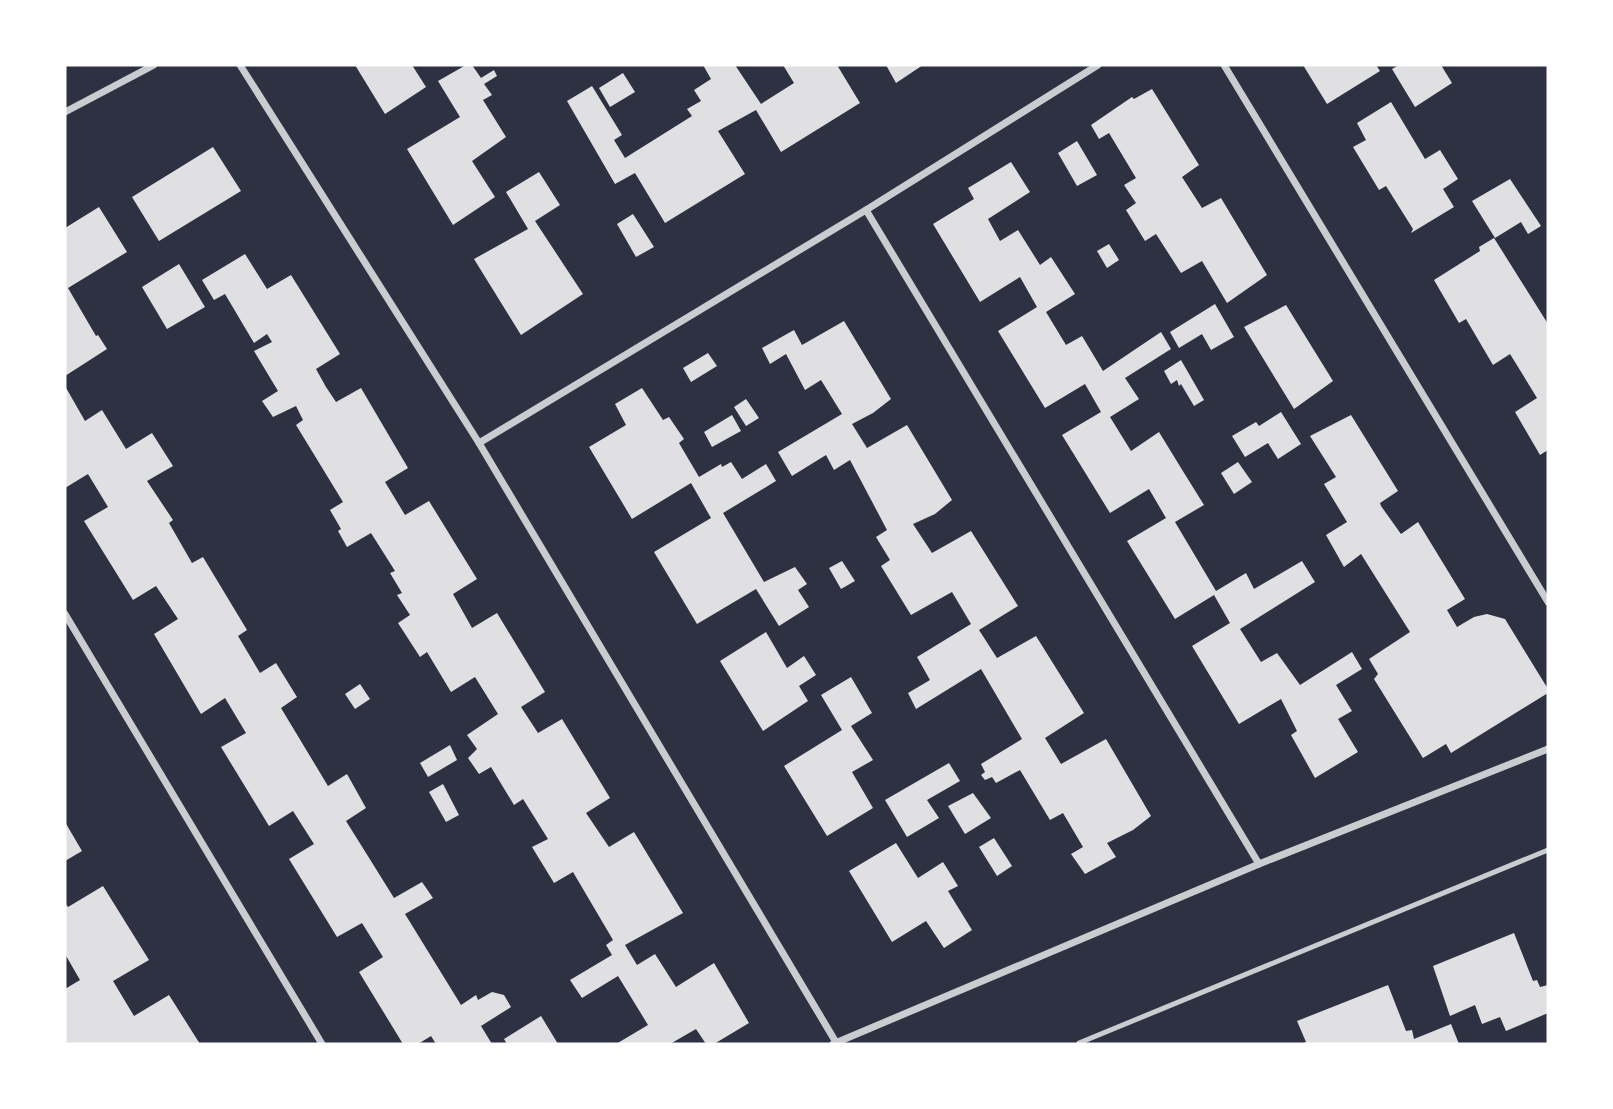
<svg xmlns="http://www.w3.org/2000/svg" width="1613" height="1109" font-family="Arial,sans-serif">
<rect width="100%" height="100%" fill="#2d3142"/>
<g fill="#e0e0e3">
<polygon points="355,65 412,65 426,87 385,114"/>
<polygon points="466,65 472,65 481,78 494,70 497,76 484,84 492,95 483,100 506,137 472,161 495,197 453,225 407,149 460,117 438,81"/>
<polygon points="703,65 735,65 761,104 794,83 783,65 837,65 860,103 781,152 756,110 718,131 745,174 665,223 635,173 615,184 567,101 592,86 622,135 614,140 625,158 692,116 687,109 701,101 694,90 711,79"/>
<polygon points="886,65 923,65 896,83"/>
<polygon points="1303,65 1376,65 1380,71 1327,104"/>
<polygon points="1399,65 1441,65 1452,83 1415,107 1392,69"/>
<polygon points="623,73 635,92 610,107 599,88"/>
<polygon points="1152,89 1199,165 1182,177 1202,208 1221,198 1267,275 1227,303 1202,261 1181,273 1156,234 1145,241 1126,210 1136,203 1124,185 1136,178 1109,133 1099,139 1091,125 1132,97 1134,99"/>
<polygon points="1391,102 1425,159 1440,150 1458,179 1443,189 1454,207 1411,233 1413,229 1386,186 1379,190 1353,147 1366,140 1357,123"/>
<polygon points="1077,141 1097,175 1077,186 1058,153"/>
<polygon points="213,147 241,191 159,241 132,197"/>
<polygon points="1011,162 1030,192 988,219 1000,241 1018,230 1040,265 1051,257 1075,294 1046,312 1066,345 1082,336 1103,371 1161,332 1171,349 1125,378 1139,399 1110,417 1131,451 1159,432 1181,468 1204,505 1175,522 1216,591 1246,573 1254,589 1302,561 1315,582 1240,629 1261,662 1277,653 1300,685 1352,652 1362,669 1336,685 1352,711 1338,719 1358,752 1315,778 1291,735 1297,731 1281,699 1239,724 1192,646 1230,623 1214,595 1175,619 1127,541 1166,518 1149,489 1110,513 1062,435 1101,412 1085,384 1045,408 998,331 1037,307 1020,277 980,302 933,224 974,199 968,188"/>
<polygon points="539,172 560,205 535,221 583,294 521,335 474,259 528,229 506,192"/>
<polygon points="1510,179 1541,226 1528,234 1521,222 1495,238 1472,201"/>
<polygon points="99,207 127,252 68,288 96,336 98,335 107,349 65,376 65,228"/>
<polygon points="633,214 654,247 636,257 617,224"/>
<polygon points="1494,238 1548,324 1548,450 1540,455 1515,412 1537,398 1523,375 1510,354 1493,365 1466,319 1459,323 1434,280 1480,251 1479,247"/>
<polygon points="1109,244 1119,260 1107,268 1097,251"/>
<polygon points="245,254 267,289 291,275 340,354 316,369 326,387 336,402 361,388 408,468 385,482 405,515 429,501 477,579 453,594 472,628 497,613 545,692 521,707 538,733 562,719 610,798 586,813 609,847 634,832 683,913 625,945 637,965 655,954 676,987 714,963 749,1023 714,1044 706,1044 696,1029 670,1044 616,1044 648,1025 618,976 582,998 570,980 612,955 606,945 613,940 573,872 554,883 532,847 548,839 523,799 514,805 491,767 479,774 468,758 477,749 467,735 498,714 475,677 451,692 427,652 420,657 398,623 410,615 397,595 402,593 390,573 395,571 371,533 347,547 338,531 341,529 330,510 343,502 296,425 303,420 296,406 273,417 262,401 278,391 254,351 272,342 267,334 254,343 225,294 214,300 202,280"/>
<polygon points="179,264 205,307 167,329 142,287"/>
<polygon points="1215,304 1234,337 1211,350 1202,334 1179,348 1170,332"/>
<polygon points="1286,305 1333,381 1294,409 1244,327"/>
<polygon points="844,321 891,399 873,413 852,424 867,448 907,425 952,500 935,514 913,524 932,553 971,531 1018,606 979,630 997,658 1036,636 1084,713 1045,738 1061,764 1106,739 1151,816 1133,830 1107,843 1116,857 1085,874 1071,854 1083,847 1063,813 1050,820 1020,770 996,783 992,777 985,780 981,775 985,772 981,764 1022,739 981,669 916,709 908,693 930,680 917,657 971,624 952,592 911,615 881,566 890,560 876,537 887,530 850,460 834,470 826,455 792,476 778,452 842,414 821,380 805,390 786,354 770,364 762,348 794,330 802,345"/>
<polygon points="708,353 717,366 691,382 683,368"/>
<polygon points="1181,360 1204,400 1194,406 1181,384 1179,386 1177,380 1171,384 1164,371"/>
<polygon points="65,386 85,421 102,410 126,449 152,433 173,466 147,481 173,520 169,523 192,563 203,557 212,572 247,630 238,636 260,673 276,663 297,697 281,708 328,786 347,774 366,808 346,821 371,861 394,898 422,882 433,898 405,914 461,1005 476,995 478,1000 492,992 504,995 511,1007 481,1026 492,1044 436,1044 431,1036 418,1044 403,1044 359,972 383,957 362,923 337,937 289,859 314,844 293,811 269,826 221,747 246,733 225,698 201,714 154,634 178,619 156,586 133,600 84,521 108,507 88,474 65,488"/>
<polygon points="642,388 663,420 669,417 684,439 679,443 699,477 721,464 722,467 731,462 742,479 766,464 776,481 723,513 764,582 795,567 807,584 798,590 809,607 779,626 756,589 697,624 654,552 711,518 691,483 632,519 589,447 626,425 615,404"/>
<polygon points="746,399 759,418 746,426 734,407"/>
<polygon points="1281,412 1301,444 1278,459 1268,443 1245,457 1232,436 1256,422 1259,426"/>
<polygon points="732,415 741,431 712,447 704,432"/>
<polygon points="1351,415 1398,491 1380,503 1381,506 1401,534 1418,522 1465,599 1447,610 1457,627 1474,617 1487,614 1505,619 1548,689 1548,693 1451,753 1446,744 1423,758 1374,679 1378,674 1369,659 1410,632 1361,554 1344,567 1326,535 1347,522 1324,484 1336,477 1310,436"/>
<polygon points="1238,462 1252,482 1234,494 1221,473"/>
<polygon points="842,561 855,581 841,589 829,568"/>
<polygon points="766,632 787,668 804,656 816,675 799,686 808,701 763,731 720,661"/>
<polygon points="851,677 872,713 851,726 873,760 852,772 873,808 827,836 784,766 842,730 821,695"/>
<polygon points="360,684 370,699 355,709 345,694"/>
<polygon points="450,745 457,760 428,777 420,763"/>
<polygon points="949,763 960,781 927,800 939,818 907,837 885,800"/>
<polygon points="443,784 459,815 446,822 429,792"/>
<polygon points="973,793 991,818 965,834 948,806"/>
<polygon points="65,822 82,851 65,861"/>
<polygon points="994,838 1012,866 997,876 979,847"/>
<polygon points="896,843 918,878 943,862 958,886 948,891 972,930 944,948 926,921 892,942 849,871"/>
<polygon points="103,886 149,960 113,981 134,1016 169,995 200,1044 65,1044 65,989 80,980 65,954 65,903 68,907"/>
<polygon points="1514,933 1533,981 1537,980 1540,987 1548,985 1548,1013 1506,1031 1500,1017 1482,1024 1475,1005 1450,1016 1433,966"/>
<polygon points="1388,985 1406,1031 1412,1030 1414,1039 1451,1024 1459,1044 1301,1044 1306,1042 1297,1021"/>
<polygon points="541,1016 558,1044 507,1044 504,1039"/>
</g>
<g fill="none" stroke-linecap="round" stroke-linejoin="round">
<polyline stroke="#caccd0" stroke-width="5" points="1079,1043 1548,850"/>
<g stroke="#caccd0" stroke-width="7">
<polyline points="240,65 479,443 837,1044"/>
<polyline points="1224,65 1548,602"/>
<polyline points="65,112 154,65"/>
<polyline points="866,210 1259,864"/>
<polyline points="479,443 866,210 1098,65"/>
<polyline points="65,614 322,1044"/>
<polyline points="833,1044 1259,864 1548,749"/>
</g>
</g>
<rect width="1613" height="1109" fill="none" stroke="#ffffff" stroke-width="133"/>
</svg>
